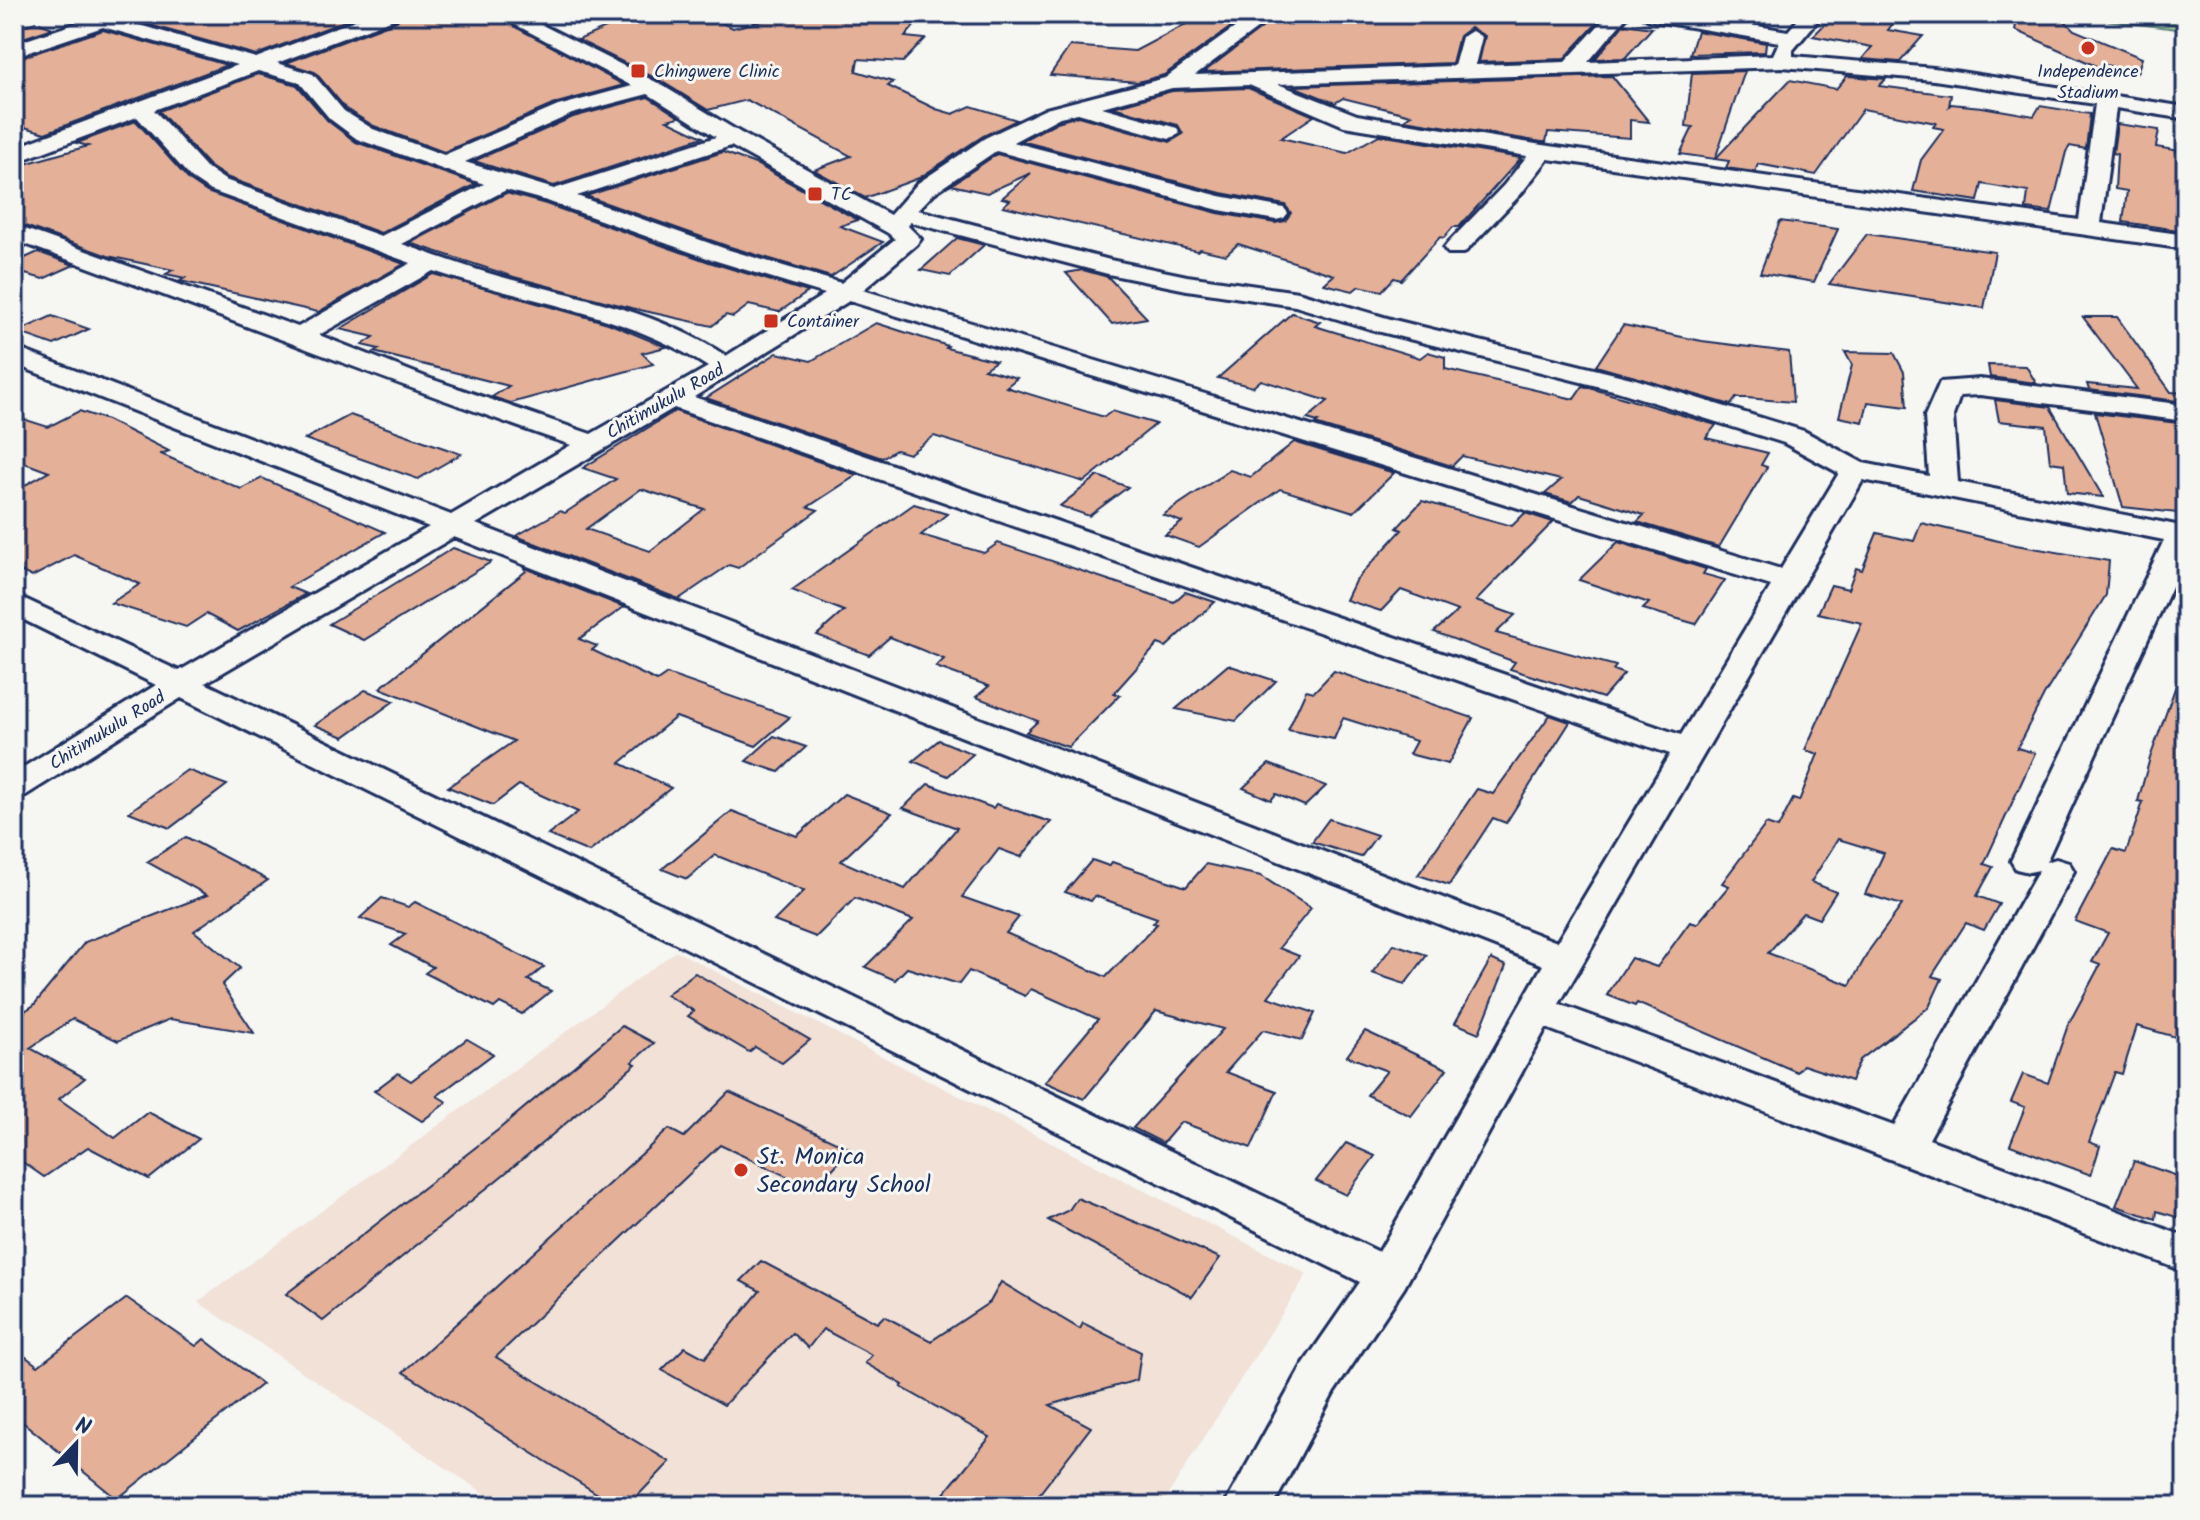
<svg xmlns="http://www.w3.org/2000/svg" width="2200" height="1520" font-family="Kalam,sans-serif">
<rect width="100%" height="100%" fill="#f6f6f2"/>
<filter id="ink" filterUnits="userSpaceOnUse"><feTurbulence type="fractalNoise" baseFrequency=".0125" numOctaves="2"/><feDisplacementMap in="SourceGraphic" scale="16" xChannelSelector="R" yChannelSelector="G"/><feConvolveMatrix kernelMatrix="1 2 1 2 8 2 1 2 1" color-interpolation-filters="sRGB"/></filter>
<g filter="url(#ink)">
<polygon fill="#f1e1d7" points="676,951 1307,1274 1161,1506 503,1506 198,1302"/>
<polygon fill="#abdc9c" stroke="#63867d" stroke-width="2" points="2105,14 2186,14 2186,30 2104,20"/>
<g fill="#e4b098" stroke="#1b2f5e" stroke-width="2" fill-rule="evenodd">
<polygon points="111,14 363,14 256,55"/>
<polygon points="402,14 492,14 624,85 557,103 444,152 374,126 346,109 315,72 286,63 397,21"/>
<polygon points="638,14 702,14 733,28 791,14 924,14 905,37 925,39 903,62 858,59 856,71 893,82 888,86 936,109 953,114 971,106 1017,120 983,136 919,178 865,198 814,170 851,156 747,100 708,110 659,80 578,40"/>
<polygon points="1205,14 1249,14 1164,75 1138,82 1050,75 1070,46 1135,51"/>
<polygon points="1280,14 1524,16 1601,14 1599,21 1564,59 1479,62 1485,36 1470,28 1459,36 1452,63 1204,72"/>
<polygon points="1835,14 1873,14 1897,18 1888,30 1923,36 1900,62 1862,59 1872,47 1813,36"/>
<polygon points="2000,14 2058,14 2074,30 2142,58 2137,73 2106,65 2114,74 2015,30 2016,25"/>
<polygon points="36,22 53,28 14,41 14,29"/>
<polygon points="1624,24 1652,28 1625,58 1595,59"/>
<polygon points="103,30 227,65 45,133 14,124 14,60"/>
<polygon points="1697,31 1766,43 1765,52 1690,54"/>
<polygon points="1745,71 1715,159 1680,154 1693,127 1686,126 1692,73"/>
<polygon points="258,74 297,85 328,121 356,142 476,184 381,233 226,177 209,166 159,111"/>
<polygon points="1612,76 1649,122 1630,120 1630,138 1548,132 1546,142 1542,142 1404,120 1411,115 1343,98 1335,103 1293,86"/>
<polygon points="1847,76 1886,79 1879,86 1951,95 1949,106 1951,104 1982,107 2034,116 2040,106 2090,114 2086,149 2070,146 2066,152 2051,212 2026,209 2028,192 1982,184 1978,201 1913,191 1921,160 1944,129 1933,127 1936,123 1863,109 1816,175 1758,164 1755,172 1726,168 1729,161 1715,159 1790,80 1836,89"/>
<polygon points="1248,88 1314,116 1281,138 1347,153 1379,135 1521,158 1459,227 1453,227 1444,238 1440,237 1401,280 1394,278 1382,291 1359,286 1353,291 1324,284 1334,275 1238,244 1226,255 1200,249 1197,251 1003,206 1010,200 1002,198 1031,173 987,193 951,185 997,154 1218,213 1275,223 1285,221 1291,213 1285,205 1221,193 1021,141 1057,122 1078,116 1170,142 1183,134 1178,125 1113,107 1172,91"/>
<polygon points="648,97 679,117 667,120 703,137 554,186 474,161 573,117"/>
<polygon points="136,121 189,180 207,192 404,264 318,312 180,281 185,278 166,274 173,270 108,256 14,222 14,167 88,146 77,143"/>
<polygon points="2117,124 2159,130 2156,147 2186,152 2186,215 2179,214 2178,230 2123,222 2127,191 2115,189 2117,154 2113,153"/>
<polygon points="723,152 758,165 858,220 840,226 883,242 831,277 727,246 586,196"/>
<polygon points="506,193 546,204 709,262 808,292 779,312 749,305 733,317 726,315 712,326 631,308 514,277 410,243"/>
<polygon points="1780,221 1838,229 1814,282 1760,273"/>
<polygon points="1867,234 1995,252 1984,308 1829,284"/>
<polygon points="957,238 984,245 950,276 921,270"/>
<polygon points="38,252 74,265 43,279 14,271 14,263"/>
<polygon points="1083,270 1108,277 1147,318 1112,324 1066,273"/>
<polygon points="433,274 608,323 666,347 642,353 653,364 511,403 492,397 509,386 374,352 379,349 362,345 374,337 340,329"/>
<polygon points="1292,313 1320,322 1315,326 1420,358 1428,352 1445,357 1445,369 1574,399 1583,386 1716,425 1706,438 1768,453 1761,465 1767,467 1719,547 1637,522 1644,515 1579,495 1572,502 1545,494 1561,480 1462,456 1452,466 1315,424 1318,422 1307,419 1328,401 1261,380 1253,387 1218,378"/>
<polygon points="52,316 89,329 54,345 17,332"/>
<polygon points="2083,317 2117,317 2171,392 2186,393 2186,402 2089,390 2087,384 2137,389"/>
<polygon points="876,323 948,346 946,348 996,361 984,369 1017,378 1006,387 1104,417 1112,411 1156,424 1084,482 934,436 909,454 896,450 882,458 706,398 777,353 811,361"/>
<polygon points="1623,325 1702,341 1789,352 1793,402 1747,398 1736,398 1731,405 1596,366"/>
<polygon points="1845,352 1894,353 1904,372 1907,407 1868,402 1863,422 1839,417 1852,365"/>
<polygon points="1988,365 2026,366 2036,383 1990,377"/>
<polygon points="1995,400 2050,407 2103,497 2067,493 2064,464 2050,462 2046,426 1999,421"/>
<polygon points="79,411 107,420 169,451 161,454 241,489 262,478 385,532 289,587 306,594 238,631 206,614 186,627 111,603 140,584 74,555 32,577 14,568 14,491 49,472 14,459 14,416 48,427"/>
<path d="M675 411 857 475 808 507 818 510 738 568 729 565 679 599 516 536 560 511 565 513 616 479 583 468ZM641 489 704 509 650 551 586 529Z"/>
<polygon points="2095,413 2186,424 2186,514 2123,507"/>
<polygon points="350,415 461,454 418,479 305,439"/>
<polygon points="1294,442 1394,473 1354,512 1280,489 1199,547 1165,535 1182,522 1163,515 1230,470 1251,477"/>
<polygon points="1098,476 1128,487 1089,516 1060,506"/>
<polygon points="1422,501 1512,526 1525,513 1553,522 1476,601 1515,615 1496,633 1616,666 1613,670 1624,674 1603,698 1510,669 1515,662 1434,632 1458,611 1401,590 1381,611 1346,600 1355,581 1402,530 1397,528"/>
<polygon points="914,504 947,514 921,535 984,553 998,543 1174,602 1185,592 1215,602 1166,647 1158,644 1114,693 1120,695 1068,747 1026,732 1038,721 976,697 989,686 936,667 944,659 890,637 869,655 817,635 844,611 792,590"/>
<path d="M1921 523 2016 545 2109 561 2106 595 2044 695 2017 748 2035 753 1984 864 1993 867 1977 896 1999 904 1984 930 1966 923 1932 976 1942 979 1929 1007 1860 1060 1851 1081 1803 1065 1797 1072 1637 1003 1635 1006 1607 995 1631 958 1657 967 1690 922 1697 924 1729 886 1722 883 1766 824 1778 828 1793 799 1799 801 1818 754 1805 750 1862 623 1818 613 1831 585 1848 589 1856 568 1862 570 1877 533 1914 541ZM1838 839 1884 853 1865 894 1902 905 1870 949 1850 985 1768 953 1803 913 1819 919 1836 892 1811 882Z"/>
<polygon points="1618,542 1706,569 1703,574 1725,580 1696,624 1643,609 1649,603 1579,580"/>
<polygon points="453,548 491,562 364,640 329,624"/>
<polygon points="523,567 624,607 579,639 597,646 592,650 657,681 667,674 790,717 756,746 676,717 620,763 671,788 589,852 548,835 578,812 519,785 493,805 448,787 514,741 380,688 526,571"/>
<polygon points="1228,665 1276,681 1236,721 1176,709"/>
<polygon points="2183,666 2186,667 2186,1040 2137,1026 2122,1074 2115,1072 2089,1142 2100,1146 2091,1175 2010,1145 2025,1107 2011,1102 2023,1074 2048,1083 2068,1025 2100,965 2092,962 2108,933 2075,921 2113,849 2126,853 2143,802 2138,801 2150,758"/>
<polygon points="1334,671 1473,718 1448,764 1409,754 1416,741 1343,718 1334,739 1288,730 1306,690 1314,692"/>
<polygon points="365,690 394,701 344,737 315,725"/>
<polygon points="1550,715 1570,722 1506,823 1493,818 1449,885 1418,875 1477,789 1493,794"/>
<polygon points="774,736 806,747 779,772 746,761"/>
<polygon points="939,740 973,754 948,776 913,761"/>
<polygon points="1269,764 1326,786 1305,806 1276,794 1271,800 1243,788"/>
<polygon points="187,770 227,785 170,828 129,812"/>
<polygon points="928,784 993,808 996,804 1051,822 1021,857 999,849 962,897 1019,917 1006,933 1106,977 1157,924 1153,923 1157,918 1095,896 1091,901 1065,892 1092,860 1109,866 1112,862 1186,887 1206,864 1261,876 1311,908 1279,948 1299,956 1268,997 1315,1013 1302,1040 1263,1030 1226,1072 1277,1091 1251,1148 1181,1122 1163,1143 1133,1128 1223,1029 1156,1011 1084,1099 1045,1082 1098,1019 1031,989 1025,996 969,971 959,984 907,968 895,980 865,967 913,920 855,898 816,937 774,921 804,891 715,855 687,879 662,869 732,811 797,836 844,794 892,813 841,861 905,889 957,828 903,808"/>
<polygon points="1329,819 1377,835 1361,857 1312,842"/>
<polygon points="186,837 268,880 194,931 240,968 222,985 254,1033 170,1019 118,1041 73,1019 30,1048 85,1078 59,1099 115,1138 148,1112 199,1139 149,1179 88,1147 44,1177 14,1156 14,1018 34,1005 85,942 207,895 147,862"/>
<polygon points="382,898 408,907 415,902 544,967 528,980 551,991 522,1014 500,1003 494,1008 425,973 433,967 391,945 406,934 360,918"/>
<polygon points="1394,944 1427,955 1405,984 1372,973"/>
<polygon points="1491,959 1506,966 1479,1033 1455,1023"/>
<polygon points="695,973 810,1040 782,1063 755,1047 749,1052 688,1016 694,1011 666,995"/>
<polygon points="622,1026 654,1043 632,1062 636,1064 546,1140 323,1321 286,1294 498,1130"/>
<polygon points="1365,1031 1447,1069 1411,1116 1367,1095 1387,1071 1347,1056"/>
<polygon points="467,1039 493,1054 437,1096 447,1102 422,1121 374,1091 398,1073 411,1081"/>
<polygon points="729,1092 851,1149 814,1189 720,1145 496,1357 670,1462 628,1506 617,1506 403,1372 669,1129 684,1137"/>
<polygon points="1346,1143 1375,1156 1346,1195 1316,1181"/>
<polygon points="2134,1161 2186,1179 2186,1220 2157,1211 2156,1219 2116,1206"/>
<polygon points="1077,1198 1165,1234 1220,1258 1192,1297 1048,1220 1069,1210"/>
<polygon points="761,1261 877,1323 884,1316 931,1341 990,1302 1001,1282 1080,1329 1083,1323 1141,1352 1137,1380 1050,1405 1091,1427 1030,1506 934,1506 990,1437 901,1387 903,1385 865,1363 872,1355 823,1329 808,1348 792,1333 724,1405 662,1370 685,1347 705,1358 760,1291 741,1281"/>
<polygon points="127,1298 196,1346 204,1339 262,1384 117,1499 14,1415 14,1348 38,1366"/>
</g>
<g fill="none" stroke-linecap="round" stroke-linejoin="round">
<g stroke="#1b2f5e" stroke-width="6">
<path id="minor" d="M69 14H100L256 58 371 14H399L396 18 277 63 313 74 344 111 373 129 444 155 558 106 632 86 495 14H520L658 83 741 133 890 215 918 183 985 138 1046 109 1165 78 1254 14H1277L1195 75 1454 66 1462 37 1472 31 1482 37 1475 65 1565 62 1609 14H1629L1588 62 1773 55 1779 42 1649 20 1639 14H1684L1788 31 1803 14H1823L1793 50V56L1934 68 2186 107V119L2116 108 2101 223 2186 235V249L1548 159 1520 195 1464 253H1448L1444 248 1448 243 1504 185 1527 156 1344 126 1249 85 1172 88 1102 107 1177 128 1180 133 1169 139 1078 113 1060 117 1013 142 1220 196 1284 208 1288 213 1284 218 1276 220 1219 210 996 151 934 193 918 210 1110 260 1187 276 1298 292 1394 320 1635 379 1804 431 1863 463 1929 476 1925 416 1940 382 1980 379 2186 405V421L1980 395 1960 396 1953 416 1958 482 2186 527V556L2046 862 2056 859 2069 863 2074 871 1929 1139 2186 1237V1272L1546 1028 1404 1288 1334 1392 1273 1506H1224L1302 1366 1360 1282 181 698 26 795 14 799V773L156 685 14 615V594L179 671 429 527 14 364V347L451 515 571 445C384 381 201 307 14 240V225L298 327 411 263 209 190 191 178 137 117 14 163V148L237 65 103 27 14 57V44L83 21ZM1782 67 1934 80 2095 104 2079 220 1542 145 1357 115 1278 84ZM258 71 299 82 330 119 357 139 484 184 381 236 225 180 207 168 154 110ZM648 94 716 137 554 189 465 162 572 114ZM731 146 888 233 895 239 841 283 726 249 577 196ZM506 190 547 201 710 259 825 294 726 356C661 313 587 299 513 280 475 270 439 257 402 244ZM910 222 1108 274 1187 290 1295 306 1377 331 1617 391 1784 443 1839 473 1781 569 863 290 917 244 921 239 908 226ZM433 271C525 302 626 312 708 367L591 434 428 378 319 335ZM849 301 1771 586 1681 735 694 397ZM674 408 1670 754 1557 942 476 524ZM1863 480 2164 540 2011 861 2016 869 2029 872 2039 870 1894 1126 1559 1004ZM454 537 1543 965 1379 1252 205 683Z"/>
</g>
<use href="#minor" fill="#f6f6f2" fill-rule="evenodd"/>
</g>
</g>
<g fill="#c8321e" stroke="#f6f6f2" stroke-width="3">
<circle cx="2088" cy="48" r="8"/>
<rect x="630" y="63" width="16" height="16" rx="4"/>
<rect x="807" y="186" width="16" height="16" rx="4"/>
<rect x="763" y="313" width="16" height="16" rx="4"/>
<circle cx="741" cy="1170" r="8"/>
</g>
<g text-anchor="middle" stroke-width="6" stroke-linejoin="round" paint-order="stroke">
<g font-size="18" fill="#1b2f5e" stroke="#f6f6f2" text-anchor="start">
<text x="654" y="77">Chingwere Clinic</text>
<text x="2088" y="77" text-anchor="middle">Independence<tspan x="2088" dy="21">Stadium</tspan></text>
<text x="831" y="200">TC</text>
<text x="787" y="327">Container</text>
</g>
<g font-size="18" fill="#1b2f5e" stroke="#f6f6f2">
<text transform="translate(665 401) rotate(-30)" y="6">Chitimukulu Road</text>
<text transform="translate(107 730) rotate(-32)" y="6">Chitimukulu Road</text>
</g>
<g font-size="24" fill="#1b2f5e" stroke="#f6f6f2" text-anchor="start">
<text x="757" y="1164">St. Monica<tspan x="757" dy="28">Secondary School</tspan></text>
</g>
</g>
<rect width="2200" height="1520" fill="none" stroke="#f6f6f2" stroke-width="48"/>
<rect x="24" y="24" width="2152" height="1472" fill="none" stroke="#1b2f5e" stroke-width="3" filter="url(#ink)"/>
<g transform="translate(76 1444) rotate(22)" stroke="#f6f6f2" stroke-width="6" paint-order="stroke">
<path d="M0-6L14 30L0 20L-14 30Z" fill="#1b2f5e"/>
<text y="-12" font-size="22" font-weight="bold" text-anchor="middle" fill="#1b2f5e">N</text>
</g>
</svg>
